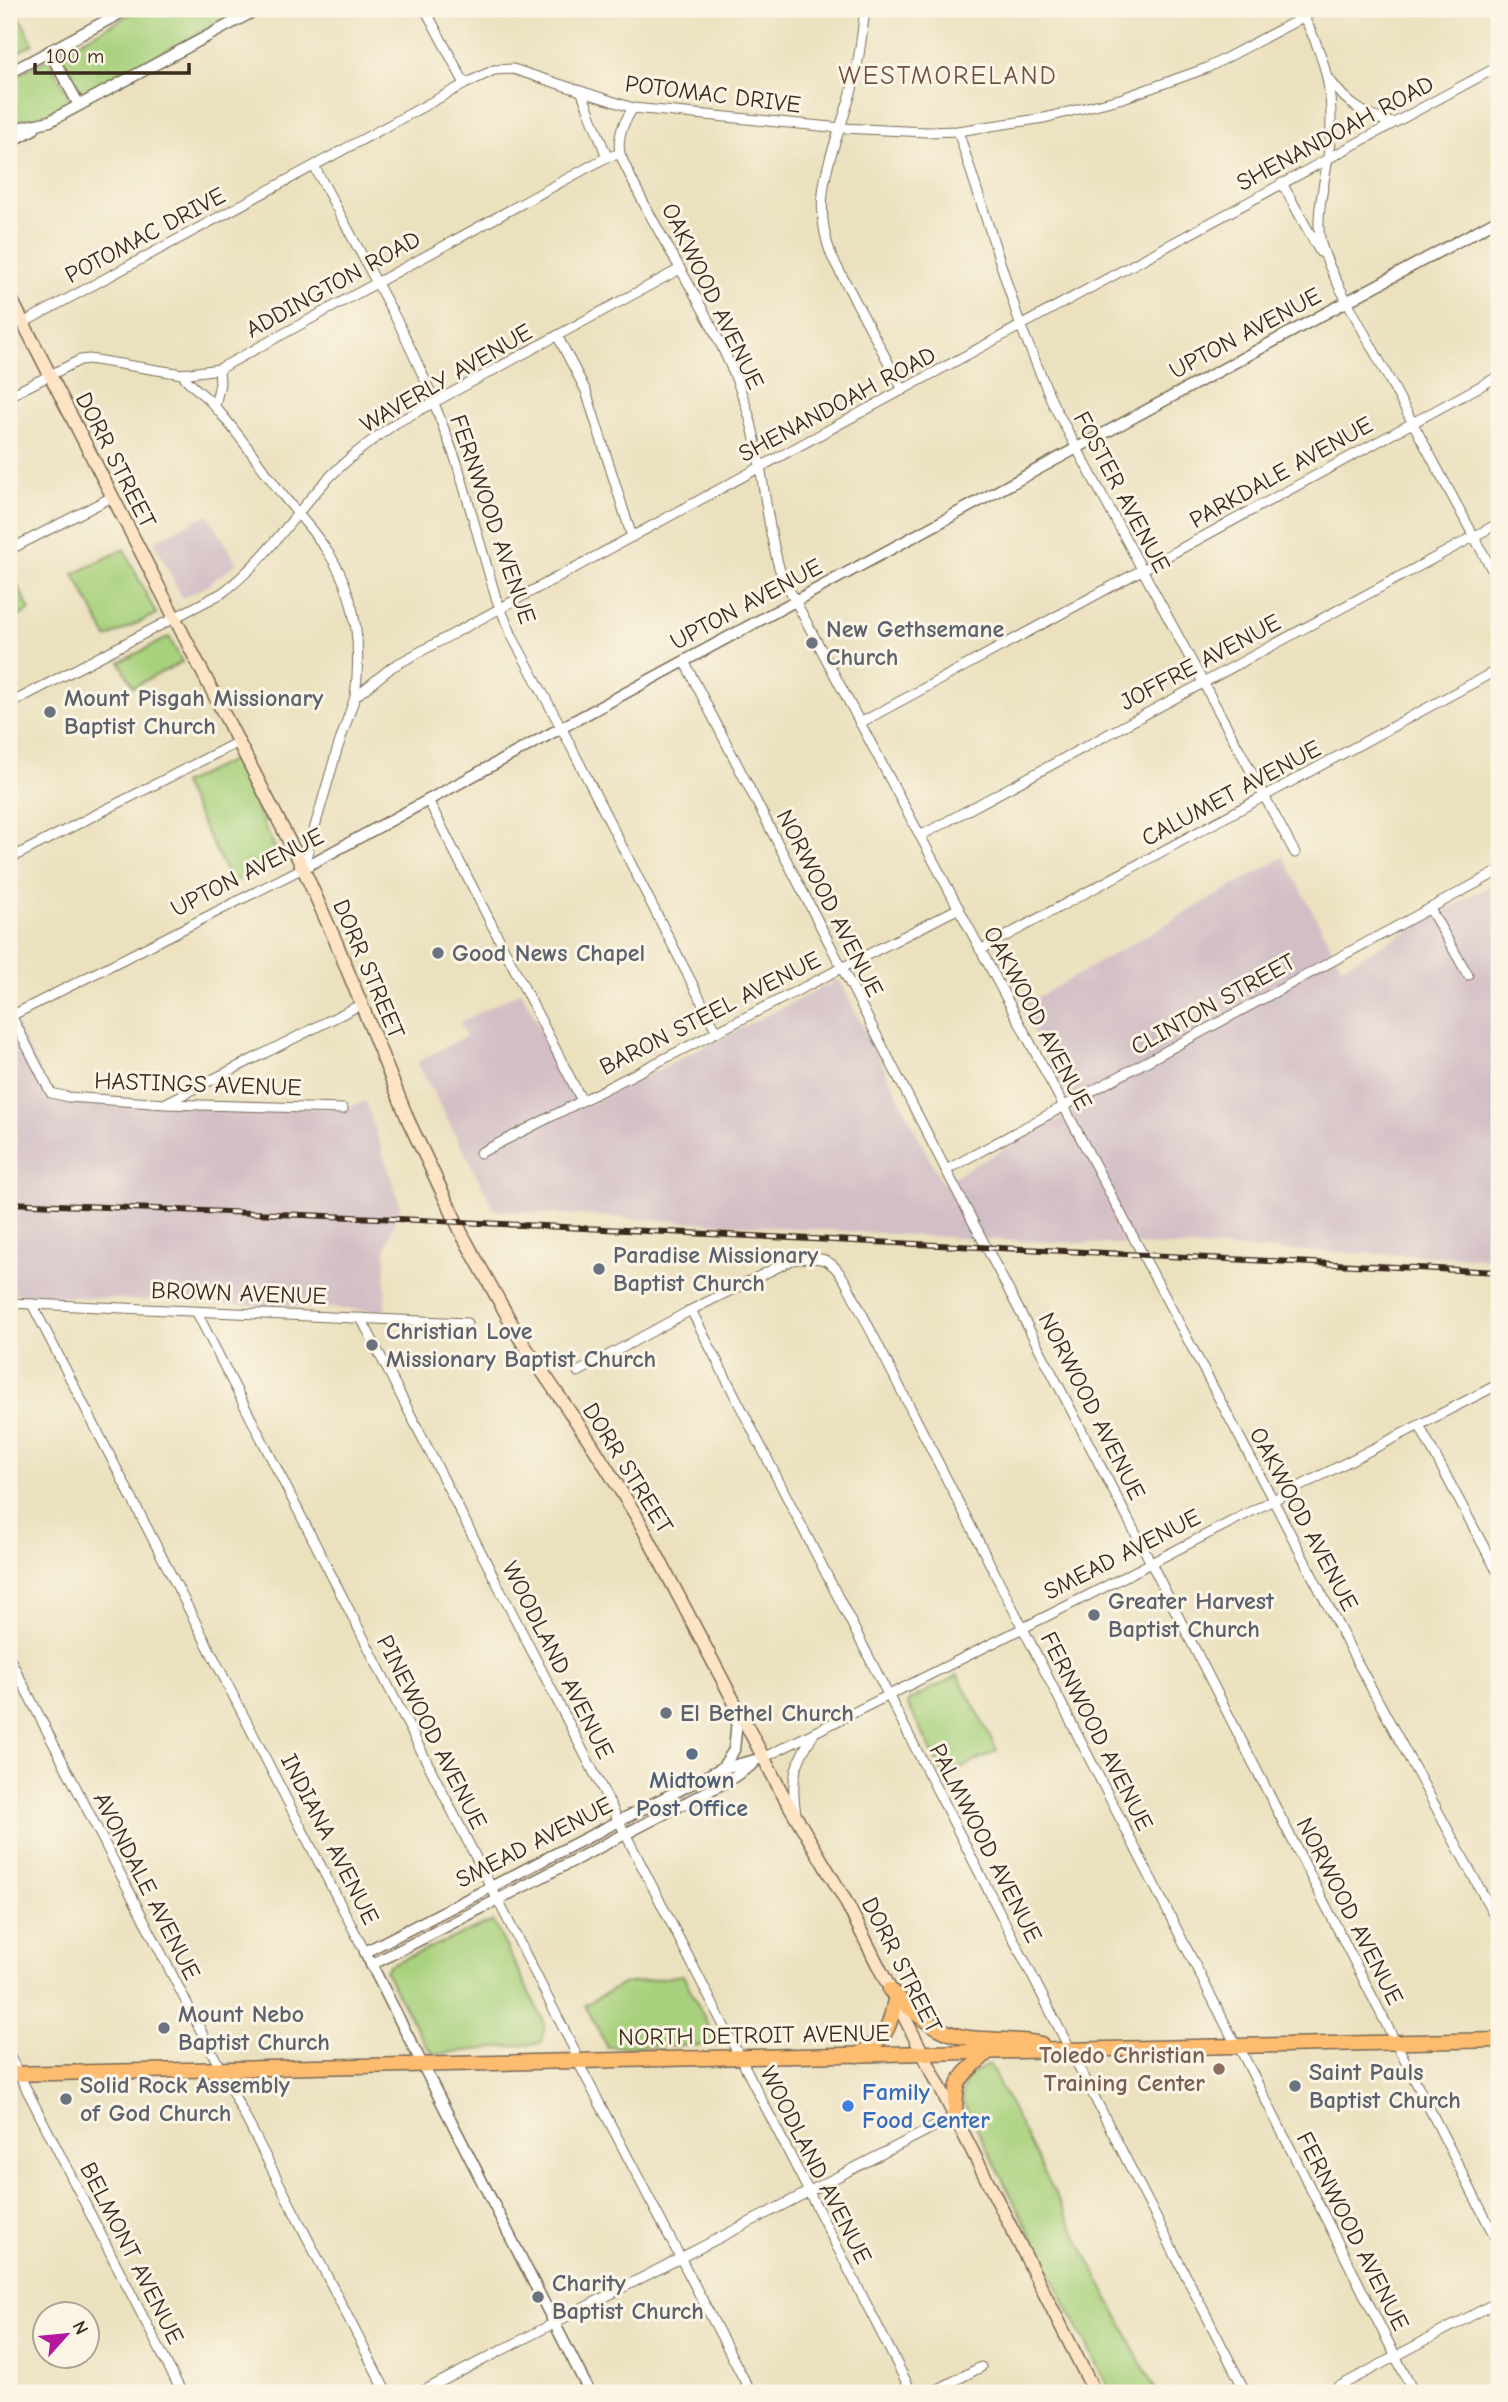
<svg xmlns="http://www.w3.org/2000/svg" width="1508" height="2402" font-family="'Comic Neue',sans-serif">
<rect width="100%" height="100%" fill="#fcf5e5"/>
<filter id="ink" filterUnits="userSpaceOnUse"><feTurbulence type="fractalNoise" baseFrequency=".0143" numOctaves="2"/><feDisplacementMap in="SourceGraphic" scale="14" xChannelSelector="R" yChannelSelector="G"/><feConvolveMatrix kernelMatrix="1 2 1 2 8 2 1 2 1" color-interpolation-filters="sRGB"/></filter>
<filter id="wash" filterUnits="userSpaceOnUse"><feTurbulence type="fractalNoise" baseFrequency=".00686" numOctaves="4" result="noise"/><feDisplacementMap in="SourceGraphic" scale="28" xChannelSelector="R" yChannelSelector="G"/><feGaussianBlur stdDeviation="1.57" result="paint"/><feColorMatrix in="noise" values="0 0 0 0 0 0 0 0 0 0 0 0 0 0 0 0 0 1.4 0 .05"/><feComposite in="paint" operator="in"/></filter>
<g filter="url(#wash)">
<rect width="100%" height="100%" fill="#ebe1bf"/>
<g fill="#d2bec5">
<polygon points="208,514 237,563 205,587 182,598 154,541"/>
<polygon points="1284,857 1342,967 1499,881 1499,1258 994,1240 495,1210 417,1062 466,1036 459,1023 521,991 582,1108 839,979 942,1183 1074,1111 1021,1007"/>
<polygon points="9,1011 51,1093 68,1097 343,1109 366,1101 400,1205 386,1248 385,1311 9,1294"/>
</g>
<g fill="#a8d17d" stroke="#727e4e" stroke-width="2">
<polygon points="9,9 16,9 33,44 9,57"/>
<polygon points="140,9 246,9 79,96 57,57 57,54"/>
<polygon points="44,61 49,61 71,100 69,105 40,117 9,123 9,79"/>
<polygon points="124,549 156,614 107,638 74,574"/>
<polygon points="9,568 30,610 9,622"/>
<polygon points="169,637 182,662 133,687 120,662"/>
<polygon points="232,760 280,858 232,883 182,784"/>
<polygon points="958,1675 997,1750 945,1777 907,1703 908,1701"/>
<polygon points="493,1921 545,2024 541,2043 434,2054 425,2044 385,1971 389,1965"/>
<polygon points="683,1975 718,2045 607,2047 585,2005 623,1984"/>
<path d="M989 2064 1157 2393H1111L962 2099C963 2078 972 2074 989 2064Z"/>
</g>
</g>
<g filter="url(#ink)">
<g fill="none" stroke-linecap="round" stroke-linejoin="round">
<g stroke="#796a56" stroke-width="11">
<g id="minor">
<polyline points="425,9 465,84"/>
<path d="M865 9C862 36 859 63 852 89 836 149 807 194 832 257L903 390"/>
<path d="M1299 9C1329 60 1337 105 1327 163 1324 187 1316 214 1320 238 1323 255 1332 272 1340 288L1499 583"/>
<path d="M1330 80C1346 103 1365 116 1393 123"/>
<polyline points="582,93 607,157"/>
<path d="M633 108C623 124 617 135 620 154 656 237 712 311 743 397 764 454 763 516 781 574L1273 1500 1355 1658 1499 1924"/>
<polyline points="958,131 1021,327 1053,404 1295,853"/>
<polyline points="314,166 400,326 426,382 457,463 496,598 513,638 561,727 717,1032"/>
<polyline points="1282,183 1320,252"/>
<polyline points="23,323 465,84 494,70 513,69 633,108 841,128 927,132 958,131 1044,118 1123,98 1207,68 1319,9"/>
<polyline points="558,337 586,391 632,537"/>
<path d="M182 374C192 388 206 395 216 408 240 435 260 465 281 493 296 512 312 529 325 548 357 592 362 644 355 697"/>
<polyline points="9,396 80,360 89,359 182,374 219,369 607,157 620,154"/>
<polyline points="215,406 220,383 219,369"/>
<polyline points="9,550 112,497"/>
<polyline points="684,661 946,1170 1151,1563 1499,2245"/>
<path d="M9 704 222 593C264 562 290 519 325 482 346 459 371 441 396 423L680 269"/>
<polyline points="860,723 1499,376"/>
<polyline points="428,800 582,1101"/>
<polyline points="920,836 1499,523"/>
<polyline points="9,859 238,742"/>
<polyline points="1430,909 1468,975"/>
<polyline points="980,950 1499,669"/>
<polyline points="10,1013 51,1093 68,1097 165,1104 343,1109"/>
<polyline points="9,1017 303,868 337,750 355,697 392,667 1499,66"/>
<polyline points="166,1103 362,1004"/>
<polyline points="480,1153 959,908"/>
<polyline points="946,1170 1499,871"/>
<polyline points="9,1303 467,1323"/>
<polyline points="32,1304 365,1952"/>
<polyline points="691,1310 1246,2393"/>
<polyline points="196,1311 574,2049 578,2062 751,2393"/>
<polyline points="361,1318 912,2393"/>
<path d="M578 1372 691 1310 792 1260C824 1254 834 1260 849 1288L1237 2047"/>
<polyline points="1419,1425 1499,1575"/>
<polyline points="9,1657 387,2393"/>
<polyline points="763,1758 1085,1597 1499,1384"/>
<path d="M796 1814C790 1778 795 1762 815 1732"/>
<polyline points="1239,2047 1414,2393"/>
<polyline points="9,2055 182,2393"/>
<polyline points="419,2393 955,2116"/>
<polyline points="931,2393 981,2367"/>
<polyline points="1327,2393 1499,2301"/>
</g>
</g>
<g stroke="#796a56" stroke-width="13">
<g id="tertiary">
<polyline points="49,51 79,105"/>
<polyline points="9,73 128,9"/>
<polyline points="9,130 50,121 258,9"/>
<polyline points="9,143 34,129"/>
<polyline points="303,868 1499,219"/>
<polyline points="722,1768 734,1750 738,1711"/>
<polyline points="371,1965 726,1782 753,1764"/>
<polyline points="590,2393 365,1952 720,1769 763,1758"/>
</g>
</g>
<g stroke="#796a56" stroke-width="15">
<polyline id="secondary" points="9,295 303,868 336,942 409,1122 463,1236 522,1342 591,1443 637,1517 782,1793 845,1900 1095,2393"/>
</g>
<g stroke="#796a56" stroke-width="17">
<g id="primary">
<path d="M890 1990C913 2012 937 2034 969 2038 994 2041 1016 2038 1041 2044"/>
<path d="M857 2055C886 2039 889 2031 895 1999"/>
<polyline points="9,2074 1499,2040"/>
<path d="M955 2116C955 2072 962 2078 990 2050"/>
</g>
</g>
<use href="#minor" stroke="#fff" stroke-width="9"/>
<use href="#tertiary" stroke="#fff" stroke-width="10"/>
<use href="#secondary" stroke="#fee4c5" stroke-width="12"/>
<use href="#primary" stroke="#fdbc6f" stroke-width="14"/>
<g stroke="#3b2a1e" stroke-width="6">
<polyline id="rail" points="9,1203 377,1218 1499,1272"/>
</g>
<use href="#rail" stroke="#fcf5e5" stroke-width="3.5" stroke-dasharray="10" stroke-linecap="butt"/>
</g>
</g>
<g fill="#6b7280" stroke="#fcf5e5" stroke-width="2.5">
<circle cx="812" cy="643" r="7"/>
<circle cx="50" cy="712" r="7"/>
<circle cx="438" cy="953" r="7"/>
<circle cx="599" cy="1269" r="7"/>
<circle cx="372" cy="1345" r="7"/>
<circle cx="1094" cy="1615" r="7"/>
<circle cx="666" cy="1713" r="7"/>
<circle cx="164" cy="2028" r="7"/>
<circle cx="1295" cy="2086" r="7"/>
<circle cx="66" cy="2099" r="7"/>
<circle cx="538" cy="2297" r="7"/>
</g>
<circle fill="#5c6f8a" stroke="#fcf5e5" stroke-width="2.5" cx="692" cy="1754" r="7"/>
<circle fill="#8d6e63" stroke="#fcf5e5" stroke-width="2.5" cx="1219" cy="2069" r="7"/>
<circle fill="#3f7fe0" stroke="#fcf5e5" stroke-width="2.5" cx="848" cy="2106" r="7"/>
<g text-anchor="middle" stroke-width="6" stroke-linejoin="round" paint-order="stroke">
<g font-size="24" fill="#3b2a1e" stroke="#fcf5e5">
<text transform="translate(713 94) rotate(7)" y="8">POTOMAC DRIVE</text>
<text transform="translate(1335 133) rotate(-28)" y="8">SHENANDOAH ROAD</text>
<text transform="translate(145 235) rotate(-28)" y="8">POTOMAC DRIVE</text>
<text transform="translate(333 284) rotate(-29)" y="8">ADDINGTON ROAD</text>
<text transform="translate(713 296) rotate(64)" y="8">OAKWOOD AVENUE</text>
<text transform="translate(1245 333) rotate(-28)" y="8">UPTON AVENUE</text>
<text transform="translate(446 378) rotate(-30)" y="8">WAVERLY AVENUE</text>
<text transform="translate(837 404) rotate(-28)" y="8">SHENANDOAH ROAD</text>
<text transform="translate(116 460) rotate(63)" y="8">DORR STREET</text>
<text transform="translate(1281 472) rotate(-29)" y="8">PARKDALE AVENUE</text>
<text transform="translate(1122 492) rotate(62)" y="8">FOSTER AVENUE</text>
<text transform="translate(493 519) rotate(71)" y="8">FERNWOOD AVENUE</text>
<text transform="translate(746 604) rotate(-28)" y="8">UPTON AVENUE</text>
<text transform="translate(1200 662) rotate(-28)" y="8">JOFFRE AVENUE</text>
<text transform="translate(1231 793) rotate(-28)" y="8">CALUMET AVENUE</text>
<text transform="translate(247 872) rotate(-27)" y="8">UPTON AVENUE</text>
<text transform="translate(830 903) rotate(63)" y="8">NORWOOD AVENUE</text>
<text transform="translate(369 969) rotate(67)" y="8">DORR STREET</text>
<text transform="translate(1213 1004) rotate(-29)" y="8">CLINTON STREET</text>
<text transform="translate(710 1013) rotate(-27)" y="8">BARON STEEL AVENUE</text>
<text transform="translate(1038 1018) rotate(62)" y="8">OAKWOOD AVENUE</text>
<text transform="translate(198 1084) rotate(2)" y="8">HASTINGS AVENUE</text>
<text transform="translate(239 1293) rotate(2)" y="8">BROWN AVENUE</text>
<text transform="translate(1092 1406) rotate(63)" y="8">NORWOOD AVENUE</text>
<text transform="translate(628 1468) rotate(58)" y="8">DORR STREET</text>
<text transform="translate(1304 1519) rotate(62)" y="8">OAKWOOD AVENUE</text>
<text transform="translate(1122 1554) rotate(-27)" y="8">SMEAD AVENUE</text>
<text transform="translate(558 1660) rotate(63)" y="8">WOODLAND AVENUE</text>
<text transform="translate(1097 1731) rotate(63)" y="8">FERNWOOD AVENUE</text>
<text transform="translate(432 1732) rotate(63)" y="8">PINEWOOD AVENUE</text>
<text transform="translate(330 1839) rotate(63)" y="8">INDIANA AVENUE</text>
<text transform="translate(534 1842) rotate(-27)" y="8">SMEAD AVENUE</text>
<text transform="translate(986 1843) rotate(63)" y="8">PALMWOOD AVENUE</text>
<text transform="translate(147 1886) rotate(63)" y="8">AVONDALE AVENUE</text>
<text transform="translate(1350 1911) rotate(63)" y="8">NORWOOD AVENUE</text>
<text transform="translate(902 1965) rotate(63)" y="8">DORR STREET</text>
<text transform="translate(754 2035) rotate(-1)" y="8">NORTH DETROIT AVENUE</text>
<text transform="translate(816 2165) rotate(63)" y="8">WOODLAND AVENUE</text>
<text transform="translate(1353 2231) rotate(63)" y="8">FERNWOOD AVENUE</text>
<text transform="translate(132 2253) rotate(63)" y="8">BELMONT AVENUE</text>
</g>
<g font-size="24" font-weight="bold" fill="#5b616d" stroke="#fcf5e5" text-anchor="start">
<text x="826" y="637">New Gethsemane<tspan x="826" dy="28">Church</tspan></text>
<text x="64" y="706">Mount Pisgah Missionary<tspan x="64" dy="28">Baptist Church</tspan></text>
<text x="452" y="961">Good News Chapel</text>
<text x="613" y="1263">Paradise Missionary<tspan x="613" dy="28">Baptist Church</tspan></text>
<text x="386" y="1339">Christian Love<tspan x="386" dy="28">Missionary Baptist Church</tspan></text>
<text x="1108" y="1609">Greater Harvest<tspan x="1108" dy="28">Baptist Church</tspan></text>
<text x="680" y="1721">El Bethel Church</text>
<text x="178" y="2022">Mount Nebo<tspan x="178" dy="28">Baptist Church</tspan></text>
<text x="1309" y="2080">Saint Pauls<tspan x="1309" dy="28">Baptist Church</tspan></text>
<text x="80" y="2093">Solid Rock Assembly<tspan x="80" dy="28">of God Church</tspan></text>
<text x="552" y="2291">Charity<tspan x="552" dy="28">Baptist Church</tspan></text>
</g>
<g font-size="24" font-weight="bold" fill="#4e5e75" stroke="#fcf5e5">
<text x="692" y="1788">Midtown<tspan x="692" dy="28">Post Office</tspan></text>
</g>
<g font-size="24" font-weight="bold" fill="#785e54" stroke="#fcf5e5" text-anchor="end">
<text x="1205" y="2063">Toledo Christian<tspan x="1205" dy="28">Training Center</tspan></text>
</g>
<g font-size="24" font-weight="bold" fill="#366cbe" stroke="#fcf5e5" text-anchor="start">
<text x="862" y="2100">Family<tspan x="862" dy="28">Food Center</tspan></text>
</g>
<g font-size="26" letter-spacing="2" fill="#734f42" stroke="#fcf5e5">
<text x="948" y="84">WESTMORELAND</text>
</g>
</g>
<rect width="1508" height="2402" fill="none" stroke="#fcf5e5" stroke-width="35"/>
<g transform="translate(66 2335) rotate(63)"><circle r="33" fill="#fcf5e5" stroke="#afa495" stroke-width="2"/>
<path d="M0-5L12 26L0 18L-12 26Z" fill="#b5179e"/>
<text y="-10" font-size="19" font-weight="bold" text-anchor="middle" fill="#3b2a1e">N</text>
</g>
<path d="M35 63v10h154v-10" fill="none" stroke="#3b2a1e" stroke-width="3.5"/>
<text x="46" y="63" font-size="21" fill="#3b2a1e" stroke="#fcf5e5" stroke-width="5" paint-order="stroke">100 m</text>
</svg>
